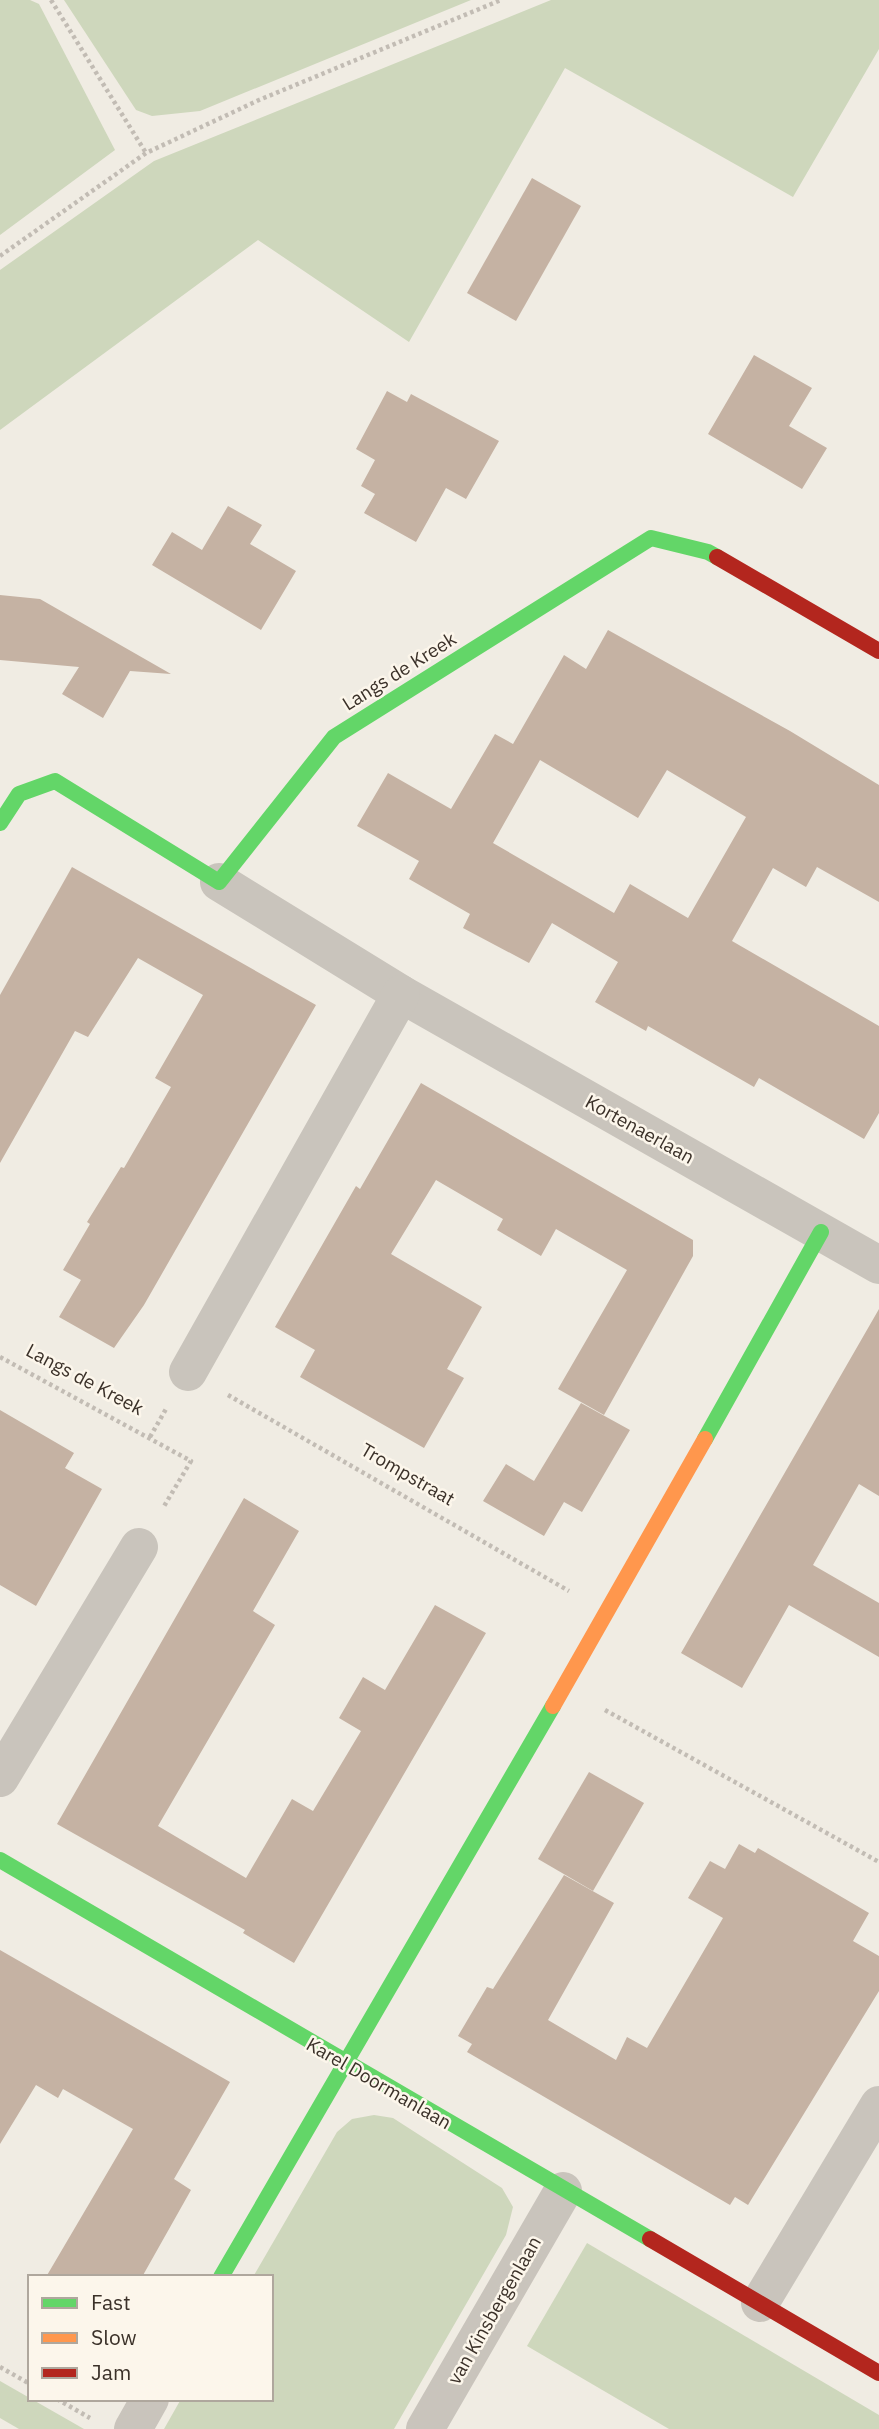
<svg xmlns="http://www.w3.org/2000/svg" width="879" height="2429" font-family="'IBM Plex Sans',sans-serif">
<rect width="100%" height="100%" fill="#f0ece3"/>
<g fill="#ced7bc">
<polygon points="0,0 30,0 39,4 115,150 0,235"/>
<polygon points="64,0 471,0 200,111 152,116 136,110"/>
<polygon points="551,0 879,0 879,49 793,197 565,68 409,342 258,240 0,430 0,270 154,161"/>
<polygon points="374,2115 393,2118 502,2188 513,2207 506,2235 394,2429 164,2429 181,2399 271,2399 271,2277 253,2277 337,2132 352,2119"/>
<polygon points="587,2243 879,2415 879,2429 669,2429 527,2346"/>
<polygon points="0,2381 84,2429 19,2429 0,2418"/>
</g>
<g fill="#c5b2a3" fill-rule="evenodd">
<polygon points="532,178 581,206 516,321 467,293"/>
<polygon points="754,355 812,388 789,426 827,448 802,489 708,434"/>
<polygon points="387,391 407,402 411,394 499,441 466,499 446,488 416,542 364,513 375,494 361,486 375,460 356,449"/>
<polygon points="228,506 262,525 250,544 296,571 261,630 152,565 172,532 202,550"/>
<polygon points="0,595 40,599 171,674 130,671 103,718 62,694 79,667 0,660"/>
<path d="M608 630 790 731 879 785V902L817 867 806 887 773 868 732 941 879 1026V1113L864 1139 759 1078 754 1087 648 1026 646 1031 595 1002 618 962 552 923 529 963 463 928 470 914 409 879 419 861 357 826 388 773 451 809 495 734 513 744 564 655 586 669ZM540 760 638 818 667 770 746 817 688 918 630 884 614 913 493 843Z"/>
<polygon points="72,867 316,1005 144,1305 114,1348 59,1317 81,1280 63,1270 90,1224 87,1222 121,1167 124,1168 171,1087 155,1078 203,995 138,958 88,1037 75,1031 0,1163 0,995"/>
<polygon points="421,1083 693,1240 693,1256 604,1415 558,1389 627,1270 556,1229 541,1256 497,1230 503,1219 436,1180 391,1254 482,1307 447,1369 464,1378 424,1448 300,1377 315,1350 275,1327 356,1186 360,1189"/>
<polygon points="879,1309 879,1496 859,1484 813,1565 879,1603 879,1657 789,1605 742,1688 681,1653"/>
<polygon points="581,1403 630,1430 582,1512 564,1502 544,1536 483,1501 506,1464 534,1481"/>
<polygon points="0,1410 74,1453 65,1468 102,1489 36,1606 0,1585"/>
<polygon points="244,1498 299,1531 253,1611 275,1625 158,1826 246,1878 292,1799 313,1811 361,1731 339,1718 363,1677 385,1690 435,1605 486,1633 294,1963 243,1933 245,1930 57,1824"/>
<polygon points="589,1772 644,1803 593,1891 538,1859"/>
<polygon points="739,1844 755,1853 758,1848 869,1913 853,1941 879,1956 879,1991 748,2205 735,2197 730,2205 467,2052 472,2044 458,2036 487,1987 493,1989 564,1875 614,1903 548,2020 616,2060 627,2037 647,2048 723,1918 688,1898 710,1861 725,1869"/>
<polygon points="0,1950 230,2082 174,2179 191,2190 142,2277 46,2277 133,2129 63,2089 58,2098 36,2085 0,2144"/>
</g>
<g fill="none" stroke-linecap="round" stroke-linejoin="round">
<g stroke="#c2bcb4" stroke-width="4.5" stroke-dasharray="3.5 3.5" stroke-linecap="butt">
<polyline points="51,0 146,153"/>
<polyline points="0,256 146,153 259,100 501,0"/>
<polyline points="0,1357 191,1461 163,1508"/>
<polyline points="228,1395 569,1591"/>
<polyline points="150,1437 166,1409"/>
<polyline points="605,1710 879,1862"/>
<polyline points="0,2367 30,2384"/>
<polyline points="57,2399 90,2418"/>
</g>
<g stroke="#c9c4bc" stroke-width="38">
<polyline points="219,882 401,994 879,1265"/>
<polyline points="188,1372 401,994"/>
<polyline points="0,1778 139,1547"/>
<polyline points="760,2303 879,2105"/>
<polyline points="133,2429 150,2399"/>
<polyline points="425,2429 563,2191"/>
</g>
<g stroke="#63d668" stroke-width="16">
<polyline points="0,823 19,794 55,781 219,882 334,737 651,538 708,552 717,557"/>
<polyline points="705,1439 821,1232"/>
<polyline points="0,1860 650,2239"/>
<polyline points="221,2277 553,1706"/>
</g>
<polyline stroke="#ff974d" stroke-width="16" points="553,1706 705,1439"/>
<g stroke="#b3261e" stroke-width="16">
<polyline points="717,557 879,651"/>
<polyline points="650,2239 879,2373"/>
</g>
</g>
<g text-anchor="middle" stroke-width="5" stroke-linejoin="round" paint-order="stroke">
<g font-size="19" fill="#3b3129" stroke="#fcf6eb">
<text transform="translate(399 671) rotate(-32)" y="7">Langs de Kreek</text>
<text transform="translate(640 1129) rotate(29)" y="7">Kortenaerlaan</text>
<text transform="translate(85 1379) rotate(28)" y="7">Langs de Kreek</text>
<text transform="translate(408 1474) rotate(30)" y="7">Trompstraat</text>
<text transform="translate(379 2083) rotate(30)" y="7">Karel Doormanlaan</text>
<text transform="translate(494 2310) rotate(-60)" y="7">van Kinsbergenlaan</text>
</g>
</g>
<rect x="28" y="2275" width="245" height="126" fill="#fcf6eb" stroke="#afa79d" stroke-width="2"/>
<rect x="42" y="2298" width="35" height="10" fill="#63d668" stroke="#afa79d" stroke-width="2"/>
<text x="91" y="2310" font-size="21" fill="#3b3129">Fast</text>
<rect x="42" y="2333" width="35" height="10" fill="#ff974d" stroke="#afa79d" stroke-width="2"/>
<text x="91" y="2345" font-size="21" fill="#3b3129">Slow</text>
<rect x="42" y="2368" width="35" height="10" fill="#b3261e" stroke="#afa79d" stroke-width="2"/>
<text x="91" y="2380" font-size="21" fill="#3b3129">Jam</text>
</svg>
